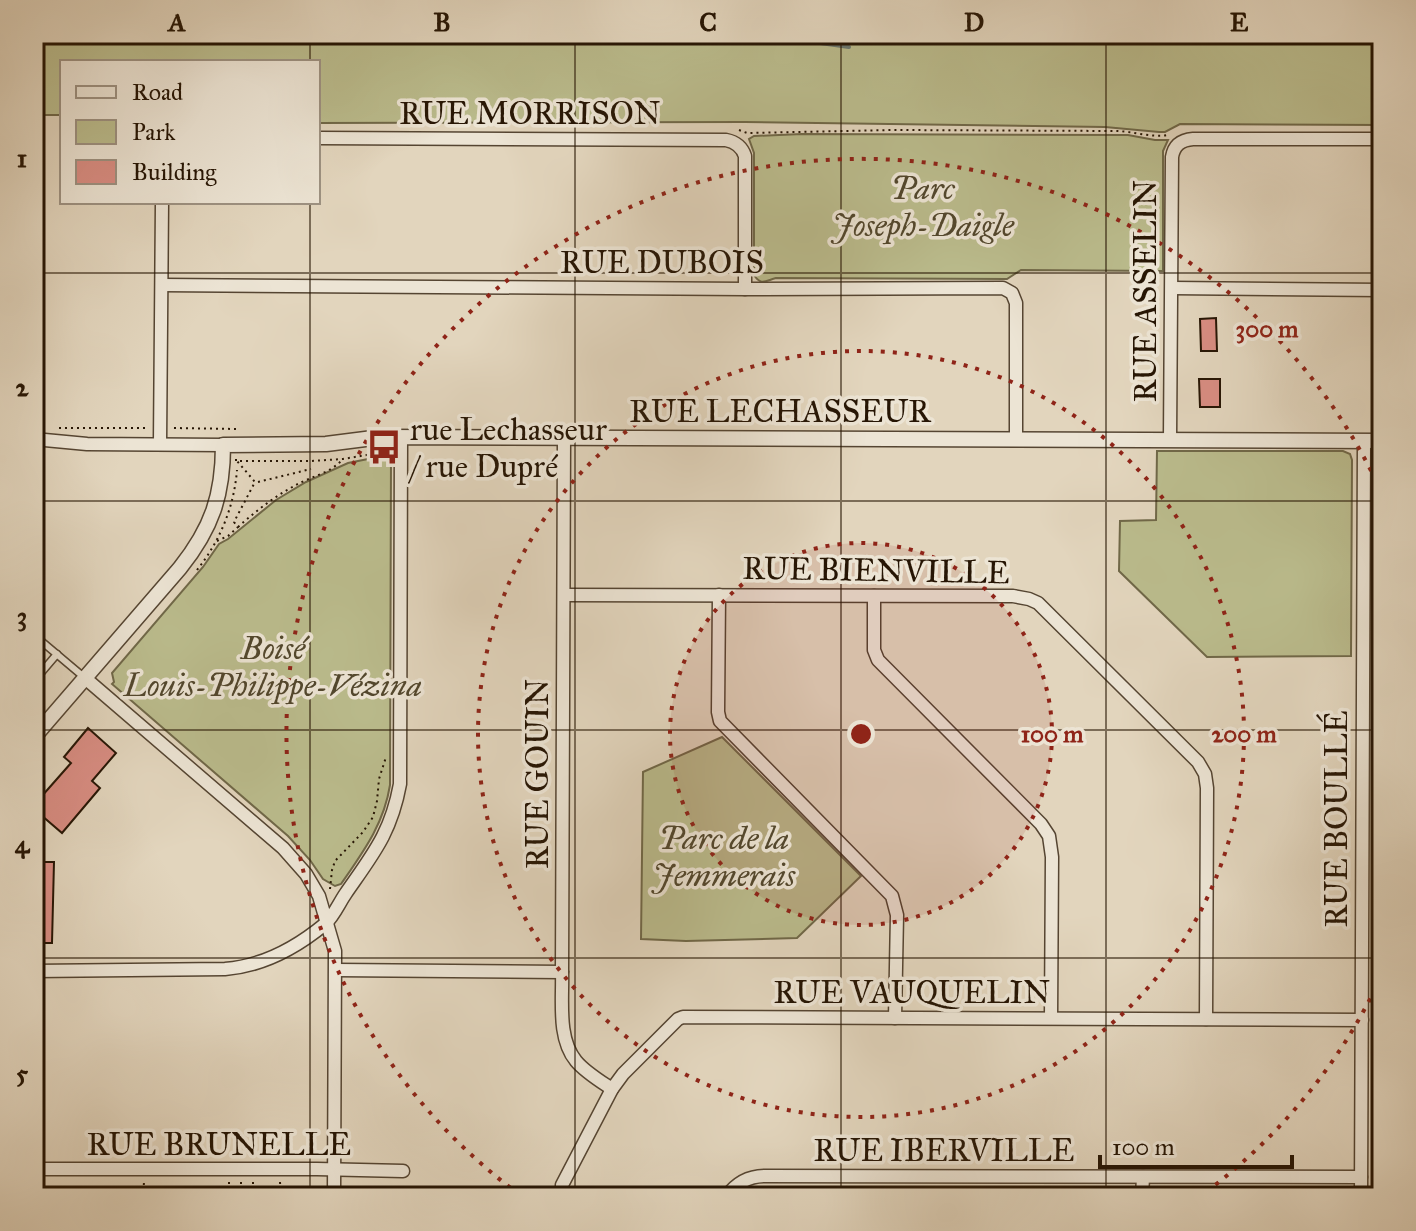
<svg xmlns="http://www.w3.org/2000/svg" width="1416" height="1231" font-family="'IM FELL Great Primer',serif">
<rect width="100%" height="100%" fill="#e2d5bd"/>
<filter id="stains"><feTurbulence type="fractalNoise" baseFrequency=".0025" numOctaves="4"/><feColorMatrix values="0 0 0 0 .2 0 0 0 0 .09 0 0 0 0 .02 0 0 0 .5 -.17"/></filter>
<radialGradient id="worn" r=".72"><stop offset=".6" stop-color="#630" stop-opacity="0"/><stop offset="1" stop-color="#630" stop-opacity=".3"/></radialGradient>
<g fill="#babb8c" stroke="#706848" stroke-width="2">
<polygon points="34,34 1382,34 1382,125 1180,124 1165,132 1159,132 1105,127 745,122 318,123 318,62 62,62 62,115 34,115"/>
<path d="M802 134 1128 135 1155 140H1168L1163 151V271L1021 270 1007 279 776 278C765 281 761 286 754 275V153L749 139 754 136Z"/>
<polygon points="1157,451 1343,451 1350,454 1352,460 1351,656 1207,657 1119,571 1120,521 1156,520"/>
<path d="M383 456H391L390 785C384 824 363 852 341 884L335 886 323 879 310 860 288 836 112 684 114 682 112 673 203 567 219 544 228 539 276 500 306 482 348 463Z"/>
<polygon points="722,737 861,876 797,938 686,941 641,939 643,772"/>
</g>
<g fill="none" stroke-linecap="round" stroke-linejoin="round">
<polyline stroke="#69776f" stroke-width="4" points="765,34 770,36 849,47"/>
</g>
<g fill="#d98d83" stroke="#261504" stroke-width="2">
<polygon points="1216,318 1217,351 1201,351 1200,319"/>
<polygon points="1199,379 1220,379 1220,407 1200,407"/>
<polygon points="88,728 116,753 92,781 100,788 62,833 34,809 34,805 71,763 64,757"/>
<polygon points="34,855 41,862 54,862 52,943 34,943"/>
</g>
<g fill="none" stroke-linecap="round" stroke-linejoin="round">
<g stroke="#554532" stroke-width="9">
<g id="service">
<polyline points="34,635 85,678"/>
<polyline points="34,681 57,654"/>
</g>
</g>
<g stroke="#554532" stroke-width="15">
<g id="minor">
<path d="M318 138 726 140C736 142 742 147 745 156V289"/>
<polyline points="162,285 745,289 1003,288 1012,293 1016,303 1016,440"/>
<polyline points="1172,288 1382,290"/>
<path d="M564 438 562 972C563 1000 557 1038 576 1061 585 1072 600 1081 612 1089"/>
<polyline points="34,439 87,444 223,445"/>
<path d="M1170 439 1172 157C1174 145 1181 140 1193 139H1382"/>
<polyline points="160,444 162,202"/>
<polyline points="564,595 1013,596 1029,599 1038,603 1198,762 1205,774 1207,788 1206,1019"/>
<polyline points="719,595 718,712 720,721 892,896 897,915 895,1018"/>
<polyline points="874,596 874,650 878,660 1041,824 1049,836 1052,857 1051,1018"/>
<polyline points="85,678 283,848 306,874 319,896 335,951 334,1197"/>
<polyline points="336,970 562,972"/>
<path d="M34 971 225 969C263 966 296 948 325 924 334 916 339 903 346 893 373 854 391 833 400 784L401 438"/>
<polyline points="34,1169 317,1169 403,1171"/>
<polyline points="562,1197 562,1185 612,1089 623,1074 678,1019 683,1017 1362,1020"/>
<path d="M726 1197C736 1183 748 1176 765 1176L1361 1177"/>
<polyline points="1142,1197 1143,1177"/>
<polyline points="1361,1197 1364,441"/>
</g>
</g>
<g stroke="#554532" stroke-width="17">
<path id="tertiary" d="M34 737 180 568C212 528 223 495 223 445L326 444 381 437 1382 441"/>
</g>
<g stroke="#261504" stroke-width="2" stroke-dasharray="2 4" stroke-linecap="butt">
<path d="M739 130 747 133 894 130 1115 131C1132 131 1151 138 1168 135"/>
<polyline points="59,428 148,428"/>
<polyline points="174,428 236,429 236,433"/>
<polyline points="236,459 236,461 310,461 343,459 384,452"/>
<polyline points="258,482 311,469"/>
<path d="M238 527C256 511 275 496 296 485 310 477 330 473 341 461"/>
<polyline points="217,541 228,536 238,527 234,522 255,482 237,461"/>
<path d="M197 570C220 541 234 507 237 470"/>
<polyline points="34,759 44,747"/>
<polyline points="330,889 332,870 335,861 363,832 373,817 377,801 379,779 386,757"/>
<polyline points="229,1182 229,1197"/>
<polyline points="241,1182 241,1197"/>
<polyline points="253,1182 253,1197"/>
<polyline points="280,1182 281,1197"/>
<polyline points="143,1197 144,1182"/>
</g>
<use href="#service" stroke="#ece4d4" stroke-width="6"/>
<use href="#minor" stroke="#ece4d4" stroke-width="12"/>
<use href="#tertiary" stroke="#ece4d4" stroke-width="14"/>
</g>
<path fill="none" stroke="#261504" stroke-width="2" stroke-opacity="0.55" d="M310 34V62M575 34V1197M841 34V1197M1106 34V1197M310 202V1197M34 273H1382M34 501H1382M34 730H1382M34 958H1382"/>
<circle cx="861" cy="734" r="191" fill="#8f2418" fill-opacity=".12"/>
<g fill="none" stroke="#8f2418" stroke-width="4" stroke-dasharray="4 8">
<circle cx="861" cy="734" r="191"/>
<circle cx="861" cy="734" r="383"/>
<path d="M1381 977A574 574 0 0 1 1202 1195M520 1195A574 574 0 1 1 1381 491"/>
</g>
<defs>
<g id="bus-bare" transform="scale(2.76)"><path d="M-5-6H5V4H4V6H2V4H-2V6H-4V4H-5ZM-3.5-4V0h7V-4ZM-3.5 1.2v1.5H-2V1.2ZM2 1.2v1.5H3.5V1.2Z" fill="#8f2418" stroke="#ece4d4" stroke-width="2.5" paint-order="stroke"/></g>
</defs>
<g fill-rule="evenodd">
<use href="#bus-bare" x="384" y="447"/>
</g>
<g text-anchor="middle" stroke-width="7" stroke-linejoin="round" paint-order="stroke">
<g font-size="32" fill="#261504" stroke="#ece4d4">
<text x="530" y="124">RUE MORRISON</text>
<text x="662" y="273">RUE DUBOIS</text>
<text transform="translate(1145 291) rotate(-90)" y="11">RUE ASSELIN</text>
<text x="780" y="422">RUE LECHASSEUR</text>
<text transform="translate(876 570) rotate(1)" y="11">RUE BIENVILLE</text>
<text transform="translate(537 774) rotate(-90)" y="11">RUE GOUIN</text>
<text transform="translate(1336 819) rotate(-90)" y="11">RUE BOULLÉ</text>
<text x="912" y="1003">RUE VAUQUELIN</text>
<text x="219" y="1155">RUE BRUNELLE</text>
<text x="944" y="1161">RUE IBERVILLE</text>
</g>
<g font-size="32" font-style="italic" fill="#52472d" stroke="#ece4d4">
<text x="923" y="199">Parc<tspan x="923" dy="37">Joseph-Daigle</tspan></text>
<text x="273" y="659">Boisé<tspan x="273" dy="37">Louis-Philippe-Vézina</tspan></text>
<text x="724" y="849">Parc de la<tspan x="724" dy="37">Jemmerais</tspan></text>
</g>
<g font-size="32" fill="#261504" stroke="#ece4d4" text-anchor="start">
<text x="410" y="440">rue Lechasseur<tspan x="410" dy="37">/ rue Dupré</tspan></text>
</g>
</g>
<circle cx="861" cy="734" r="12" fill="#8f2418" stroke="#ece4d4" stroke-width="4"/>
<g font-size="24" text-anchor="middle" font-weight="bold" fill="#8f2418" stroke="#ece4d4" stroke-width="7" stroke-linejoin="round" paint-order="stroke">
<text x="1267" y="337">300 m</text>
<text x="1052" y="742">100 m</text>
<text x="1244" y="742">200 m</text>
</g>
<rect width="1416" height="1231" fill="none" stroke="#e2d5bd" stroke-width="88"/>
<rect x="60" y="60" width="260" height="144" fill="#ece4d4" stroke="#9d9181" stroke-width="2"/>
<rect x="76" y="86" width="40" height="12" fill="#ece4d4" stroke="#9d9181" stroke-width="2"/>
<text x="132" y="100" font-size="24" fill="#261504">Road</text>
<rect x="76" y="120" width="40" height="24" fill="#babb8c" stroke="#9d9181" stroke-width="2"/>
<text x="132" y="140" font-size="24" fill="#261504">Park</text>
<rect x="76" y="160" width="40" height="24" fill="#d98d83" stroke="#9d9181" stroke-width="2"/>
<text x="132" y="180" font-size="24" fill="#261504">Building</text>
<path d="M1100 1155v12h192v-12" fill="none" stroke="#261504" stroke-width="4"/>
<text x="1112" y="1155" font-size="24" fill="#261504" stroke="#ece4d4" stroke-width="6" paint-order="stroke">100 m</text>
<rect x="44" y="44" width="1328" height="1143" fill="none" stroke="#261504" stroke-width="3"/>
<g font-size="26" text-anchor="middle" font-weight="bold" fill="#261504">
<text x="177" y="31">A</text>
<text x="442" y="31">B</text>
<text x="708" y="31">C</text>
<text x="974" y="31">D</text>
<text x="1239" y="31">E</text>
<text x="22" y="167">1</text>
<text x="22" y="396">2</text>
<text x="22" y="625">3</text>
<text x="22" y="853">4</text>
<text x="22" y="1082">5</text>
</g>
<rect width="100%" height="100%" filter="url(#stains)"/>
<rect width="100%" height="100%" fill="url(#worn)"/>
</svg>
